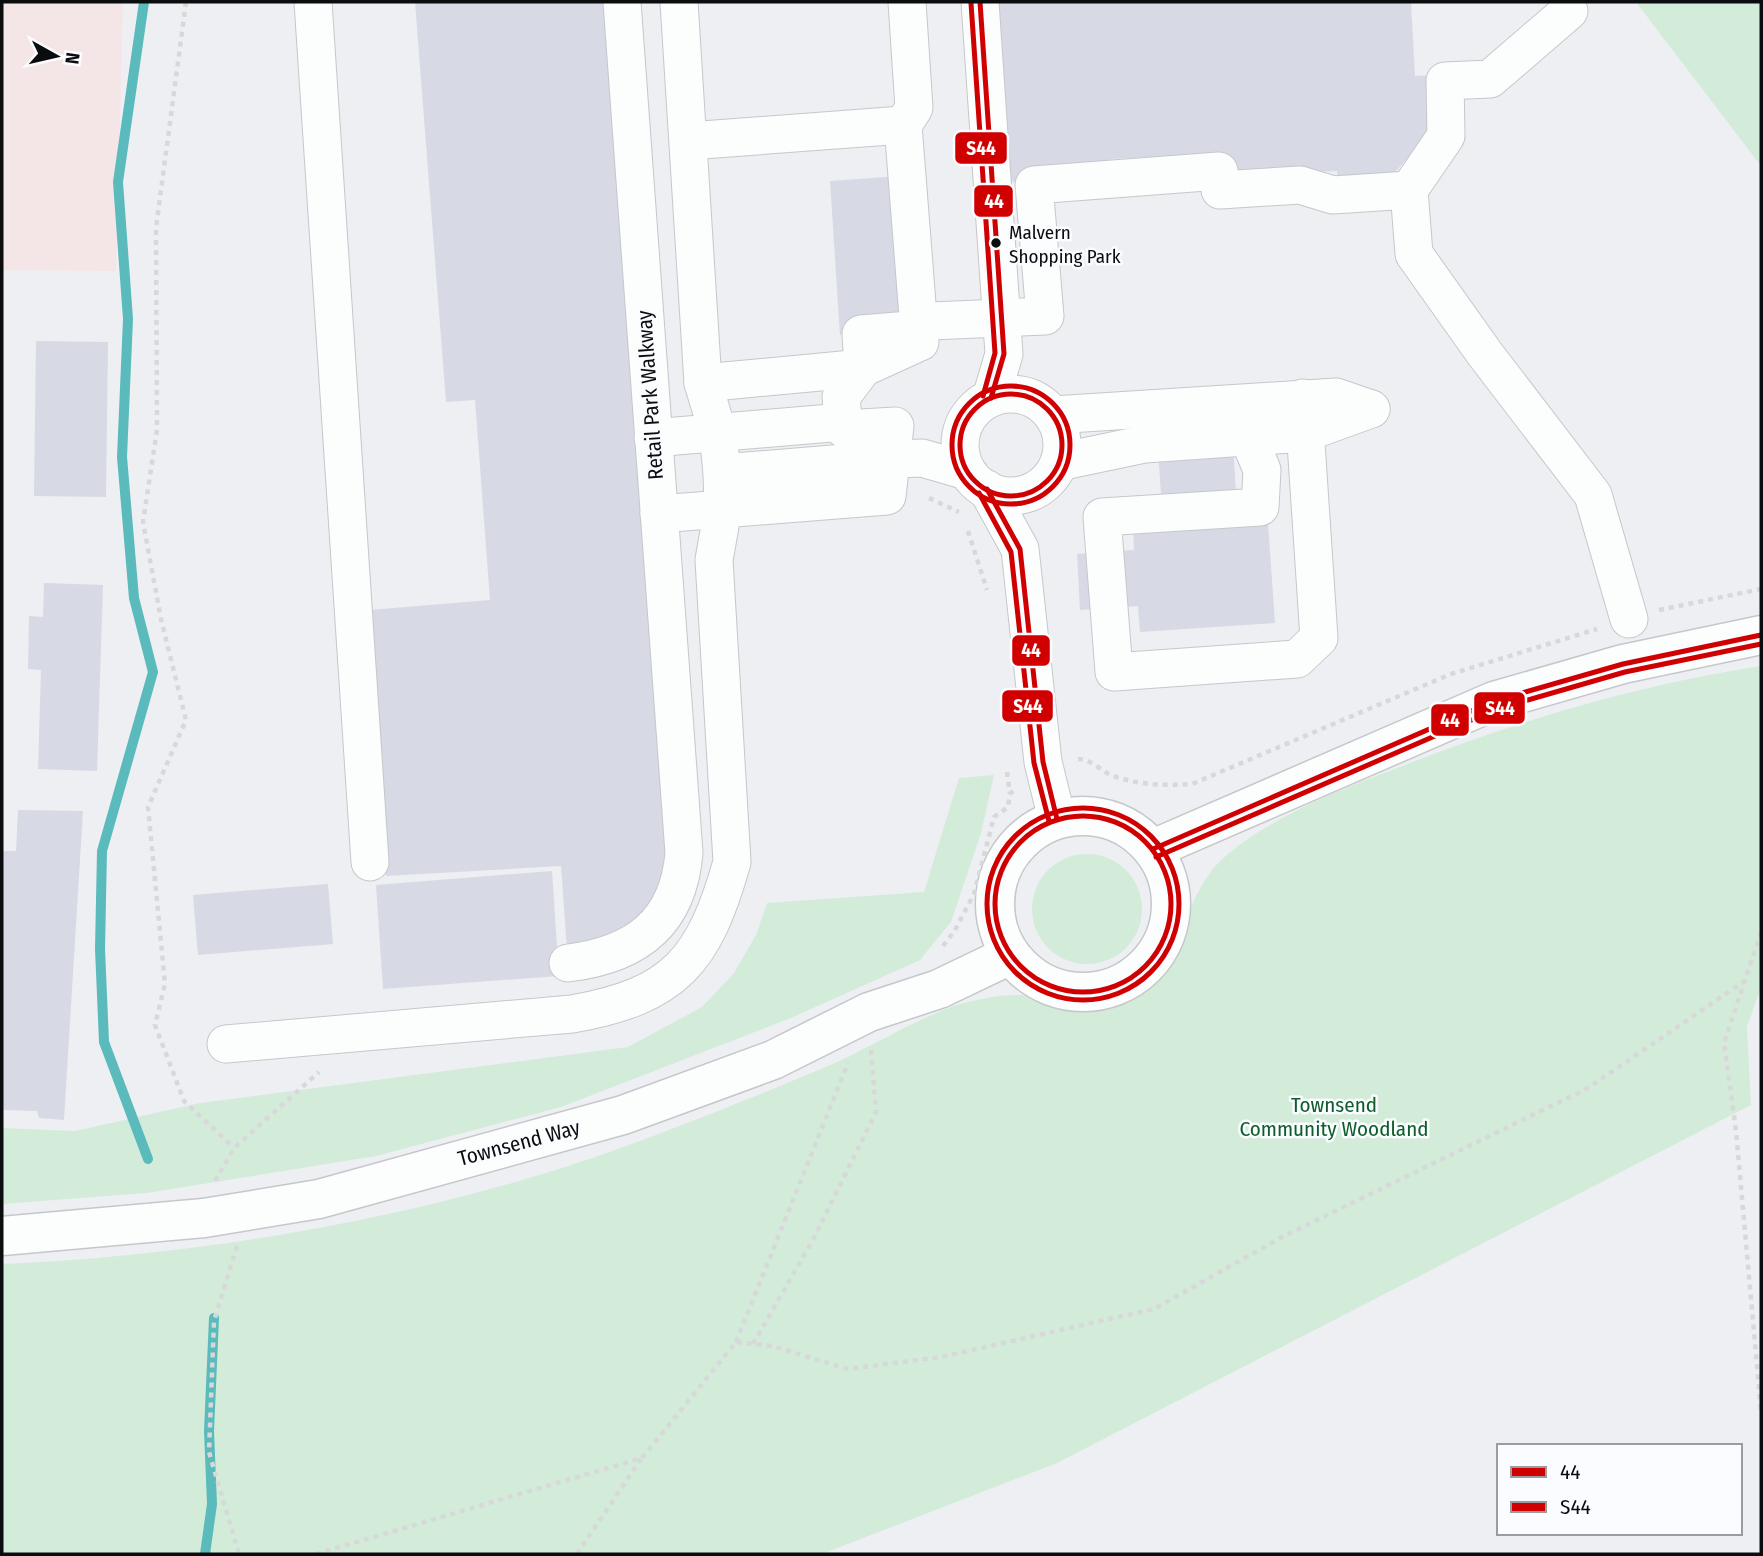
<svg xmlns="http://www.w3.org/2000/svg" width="1763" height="1556" font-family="'Fira Sans Condensed',sans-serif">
<rect width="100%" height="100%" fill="#eeeff3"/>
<polygon fill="#f4e5e6" points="2,2 123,2 116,271 2,270"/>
<g fill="#d2ecd9">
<polygon points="1636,2 1761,2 1761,166"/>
<path d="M1761 666V987L1747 1027 1751 1105 1057 1463 822 1554H2V1264C203 1255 417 1219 607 1153 680 1127 752 1098 823 1068 867 1050 909 1022 954 1006 972 1000 1001 994 1020 995 1062 996 1092 1019 1133 994 1186 962 1181 892 1228 854 1277 814 1341 789 1400 767 1517 721 1637 685 1761 666Z"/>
<polygon points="994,775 981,833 951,922 920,960 791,1018 561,1107 376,1156 147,1193 2,1204 2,1128 75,1131 200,1103 628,1047 702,1007 734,973 756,935 767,903 924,892 959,778"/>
<circle cx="1087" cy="909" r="55"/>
</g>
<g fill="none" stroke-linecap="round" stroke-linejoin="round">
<g stroke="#5bbabc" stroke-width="10">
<polyline points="144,2 118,182 128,319 122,457 134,598 153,672 102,851 100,949 104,1042 148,1159"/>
<polyline points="205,1554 212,1504 209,1431 214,1318"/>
</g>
</g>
<g fill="#d7dae5">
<polygon points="415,2 605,2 676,894 568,963 561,866 386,876 383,799 369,610 490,600 475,400 446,402"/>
<polygon points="997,2 1411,2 1415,76 1439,75 1429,135 1395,172 1396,184 1338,187 1337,171 1229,176 1228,153 1111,159 1112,176 1007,182"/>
<polygon points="900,176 910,330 840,335 830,181"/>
<polygon points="36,341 108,342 106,497 34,496"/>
<polygon points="1233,444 1238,525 1268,523 1275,623 1140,632 1138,606 1080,610 1077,554 1134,550 1133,528 1163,526 1158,449"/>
<polygon points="44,583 103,585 97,771 38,769 41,670 28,669 29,616 43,617"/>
<polygon points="18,810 83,811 64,1120 39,1118 37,1111 2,1110 2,851 16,851"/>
<polygon points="552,871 559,976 383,989 376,885"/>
<polygon points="328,884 333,944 198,955 193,895"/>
</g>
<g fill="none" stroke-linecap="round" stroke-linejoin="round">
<g stroke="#c6c7ca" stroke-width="39">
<g id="minor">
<polyline points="313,2 370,862"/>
<polyline points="980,2 1004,354 991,398"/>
<polyline points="1569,11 1490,79 1445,81 1446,136 1409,190 1414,254 1485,354 1593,495 1629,619"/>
<polyline points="689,141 903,125 914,108 907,2"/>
<polyline points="703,383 863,368 920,342 903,125"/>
<circle cx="1011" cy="445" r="51"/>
<polyline points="1053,415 1336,397 1371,409"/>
<polyline points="1248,436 1262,470 1260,507 1102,517 1114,672 1297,659 1319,638 1303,398"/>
<polyline points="653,438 843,422"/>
<polyline points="1059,462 1145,444 1305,433 1371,409"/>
<polyline points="722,473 893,459 922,458 967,471"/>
<polyline points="987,489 1020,549 1043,762 1057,819"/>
<polyline points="659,514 887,496 895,426 844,429 841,397 863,368 861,334 910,330 931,321 1045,316 1034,185 1219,171 1220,190 1300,185 1333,195 1409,190"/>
<path d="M568 963C635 955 678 924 684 853L622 2"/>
<path d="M226 1044 572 1014C675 996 704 961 732 862L714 560 723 509 722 473 718 433 703 383 679 2"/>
</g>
</g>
<g stroke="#c6c7ca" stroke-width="41">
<g id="major">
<circle cx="1083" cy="904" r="88"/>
<polyline points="1153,849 1494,701 1623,664 1761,635"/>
<polyline points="2,1236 204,1218 319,1199 623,1115 773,1060 869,1012 939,989 1010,955"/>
</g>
</g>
<g stroke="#d8d8da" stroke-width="4.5" stroke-dasharray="5 5" stroke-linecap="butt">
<polyline points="186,2 156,228 157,430 143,522 161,619 186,720 148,807 165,984 155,1025 184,1101 234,1148"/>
<polyline points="929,498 959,512"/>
<polyline points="968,531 987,590"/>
<polyline points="1659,610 1761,589"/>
<path d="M1078 759C1091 759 1101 771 1113 776 1140 785 1164 786 1192 784L1451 674 1597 629"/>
<polyline points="1007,772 1010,794"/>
<polyline points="1761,932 1724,1043 1736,1131 1761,1410"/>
<polyline points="943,946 955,930 974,894 994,817 1008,807 1010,794 1014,790"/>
<polyline points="215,1181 234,1148 319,1072"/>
<polyline points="237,1246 214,1321 209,1452 239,1554"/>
<polyline points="736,1342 848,1063"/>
<polyline points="753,1344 814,1238 876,1112 871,1050"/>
<polyline points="316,1554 642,1458 736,1342 772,1346 848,1369 941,1357 1154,1309 1282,1237 1588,1088 1746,980"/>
<polyline points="577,1554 641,1459"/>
</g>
<use href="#minor" stroke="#fcfdfd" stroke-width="37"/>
<use href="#major" stroke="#fcfdfd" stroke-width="38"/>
<g stroke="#fafcff" stroke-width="10">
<g id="bus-1">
<polyline points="980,2 1004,354 991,398"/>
<circle cx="1011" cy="445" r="51"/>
<polyline points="987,489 1020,549 1043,762 1057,819"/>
<circle cx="1083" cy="904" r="88"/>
<polyline points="1153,849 1494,701 1623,664 1761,635"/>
</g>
</g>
<g stroke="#fafcff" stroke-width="10">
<g id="bus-2">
<polyline points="971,3 995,353 983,396"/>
<circle cx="1011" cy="445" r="59"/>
<polyline points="979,493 1011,552 1034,763 1049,821"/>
<circle cx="1083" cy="904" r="96"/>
<polyline points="1156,857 1497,709 1625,672 1761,644"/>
</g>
</g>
<use href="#bus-1" stroke="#d00000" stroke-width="5"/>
<use href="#bus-2" stroke="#d00000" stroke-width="5"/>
</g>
<circle fill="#0b0c0e" stroke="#fafcff" stroke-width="2.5" cx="996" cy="243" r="6"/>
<g text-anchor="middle" stroke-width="5" stroke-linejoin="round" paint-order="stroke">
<g font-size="19" fill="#0b0c0e" stroke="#fafcff" text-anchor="start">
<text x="1009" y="239">Malvern<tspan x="1009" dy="24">Shopping Park</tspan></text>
</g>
<g font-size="21" fill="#0b0c0e" stroke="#fafcff">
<text transform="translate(650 395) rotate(-94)" y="7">Retail Park Walkway</text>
<text transform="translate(519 1143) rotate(-15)" y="7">Townsend Way</text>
</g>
<g font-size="21" fill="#0f5d2b" stroke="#fafcff">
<text x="1334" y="1112">Townsend<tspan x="1334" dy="24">Community Woodland</tspan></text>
</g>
</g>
<g stroke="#fafcff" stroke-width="2.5">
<rect x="954" y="131" width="54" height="34" rx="7" fill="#d00000"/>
<rect x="973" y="184" width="41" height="34" rx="7" fill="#d00000"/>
<rect x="1011" y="634" width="40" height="33" rx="7" fill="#d00000"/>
<rect x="1001" y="689" width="53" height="34" rx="7" fill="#d00000"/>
<rect x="1473" y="691" width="53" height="34" rx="7" fill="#d00000"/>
<rect x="1430" y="703" width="40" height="34" rx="7" fill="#d00000"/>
</g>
<g font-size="19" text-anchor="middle" font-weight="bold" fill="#fff">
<text x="981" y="155">S44</text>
<text x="994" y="208">44</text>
<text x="1031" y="657">44</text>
<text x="1028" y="713">S44</text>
<text x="1500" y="715">S44</text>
<text x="1450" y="727">44</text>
</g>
<rect width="1763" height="1556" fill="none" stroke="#0b0c0e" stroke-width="7"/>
<rect x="1497" y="1444" width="245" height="91" fill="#fafcff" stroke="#9a9c9f" stroke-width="2"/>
<rect x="1511" y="1467" width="35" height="10" fill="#d00000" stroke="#9a9c9f" stroke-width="2"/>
<text x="1560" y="1479" font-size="21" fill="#0b0c0e">44</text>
<rect x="1511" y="1502" width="35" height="10" fill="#d00000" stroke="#9a9c9f" stroke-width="2"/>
<text x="1560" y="1514" font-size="21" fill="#0b0c0e">S44</text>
<g transform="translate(56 56) rotate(98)" stroke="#fafcff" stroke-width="5" paint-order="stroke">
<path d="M0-5L12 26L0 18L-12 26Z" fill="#0b0c0e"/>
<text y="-10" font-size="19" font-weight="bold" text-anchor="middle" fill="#0b0c0e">N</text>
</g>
</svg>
